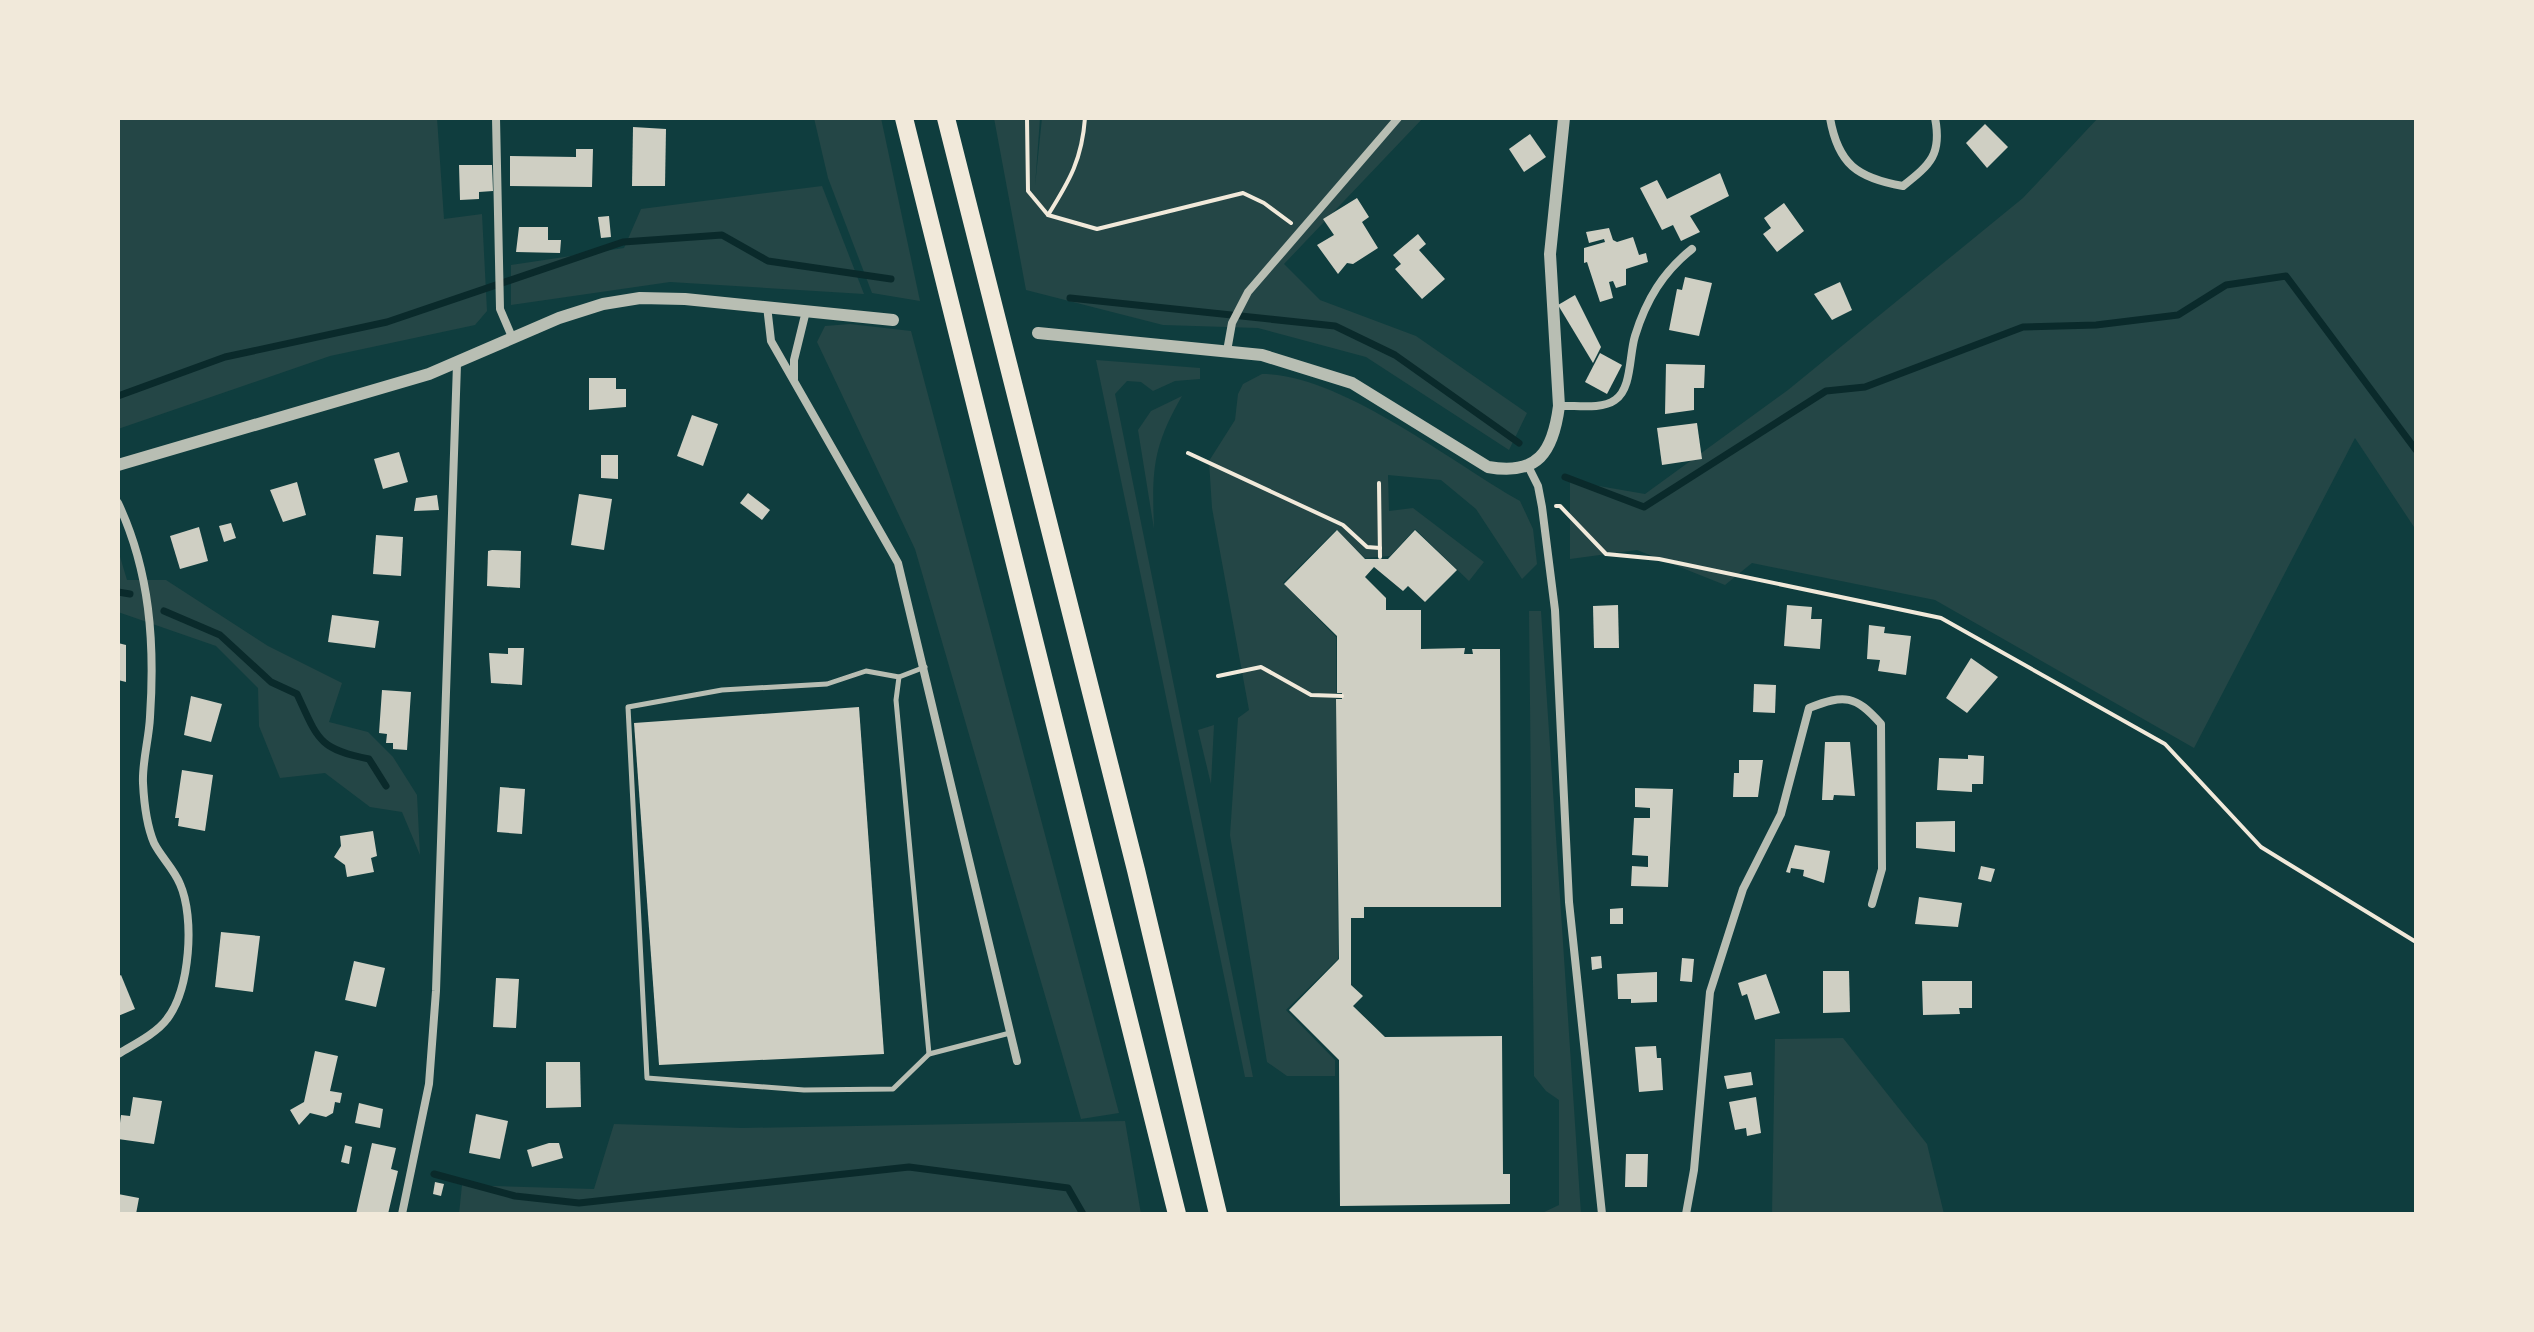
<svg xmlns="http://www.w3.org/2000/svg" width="2534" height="1332" font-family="'Archivo Narrow',sans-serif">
<rect width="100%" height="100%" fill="#0f3d3e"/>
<g fill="#244646">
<polygon points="118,118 437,118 444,219 482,214 487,311 475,325 330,356 118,429"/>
<polygon points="814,118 881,118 920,301 872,293 828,178"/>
<polygon points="994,118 1040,118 1035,186 1042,118 1423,118 1284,264 1320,300 1416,336 1527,413 1509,450 1366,357 1258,328 1163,325 1026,290"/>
<polygon points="2098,118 2416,118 2416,530 2355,438 2194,748 1935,600 1752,563 1725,585 1637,550 1570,559 1570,481 1645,494 1788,390 2023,198"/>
<polygon points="822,186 864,294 670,282 511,305 511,265 624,248 641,209"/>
<polygon points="850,324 911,331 1119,1113 1081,1119 915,549 817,342 825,326"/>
<polygon points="1096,360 1200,368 1200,379 1175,381 1153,391 1141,382 1127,381 1115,394 1253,1077 1245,1077"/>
<path d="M1262 374C1340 374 1451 462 1520 501L1533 529 1537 564 1522 579 1476 509 1441 480 1388 475 1389 511 1413 508 1484 562 1469 581 1415 529 1390 556 1365 558 1336 530 1283 583 1336 637 1338 959 1286 1010 1335 1060V1076H1287L1267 1062 1230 835 1238 718 1249 710 1212 508 1209 461 1235 420 1238 394 1243 384Z"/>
<path d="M1182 396C1152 448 1152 471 1154 529L1138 430 1151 411Z"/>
<polygon points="118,550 127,580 166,580 268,646 342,683 329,722 368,732 393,757 417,795 420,855 402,812 370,807 325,773 280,778 259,726 258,688 216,646 118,612"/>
<polygon points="1529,611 1541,611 1581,1214 1540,1214 1559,1205 1559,1100 1546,1091 1534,1076"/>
<polygon points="1214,725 1211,784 1198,730"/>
<polygon points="1843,1038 1927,1144 1944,1214 1772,1214 1775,1039"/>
<polygon points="1125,1121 1141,1214 459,1214 462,1185 594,1189 614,1124 743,1128"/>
</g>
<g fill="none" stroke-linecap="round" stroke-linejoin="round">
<g stroke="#0a2a2b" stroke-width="7">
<polyline points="1070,298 1335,326 1395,355 1519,443"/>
<polyline points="118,396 225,357 387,322 623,242 722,235 768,261 891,279"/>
<polyline points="1565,477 1644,507 1826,391 1865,387 2023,327 2096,325 2178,315 2226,285 2286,276 2416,450"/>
<polyline points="118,592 130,594"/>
<path d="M164 611 220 635 271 682 297 694C318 739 318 749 369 759L386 786"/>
<polyline points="434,1174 515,1196 579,1203 909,1167 1068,1188 1083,1214"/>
</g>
</g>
<g fill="#cfcfc3">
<polygon points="1985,124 2008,147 1987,168 1966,143"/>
<polygon points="633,127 666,129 665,186 632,186"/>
<polygon points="1530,134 1546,157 1524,172 1509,149"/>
<polygon points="576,149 593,149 592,187 510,186 510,156 576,157"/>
<polygon points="459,165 492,165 493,191 479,192 479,199 460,200"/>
<polygon points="1720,173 1729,196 1690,216 1700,232 1681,241 1673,225 1662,230 1640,188 1657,180 1667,199"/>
<polygon points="1357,198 1369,217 1362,222 1378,248 1353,264 1347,263 1338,274 1317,245 1334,235 1323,219"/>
<polygon points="1784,203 1804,231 1777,252 1763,234 1771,228 1764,218"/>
<polygon points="609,216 611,237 601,238 598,217"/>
<polygon points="519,227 548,227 548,240 561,240 560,253 516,252"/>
<polygon points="1609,228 1613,240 1617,242 1633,237 1639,255 1646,253 1648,262 1626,269 1626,285 1616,288 1613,281 1609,282 1613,298 1600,302 1587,262 1584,263 1584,248 1605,242 1604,239 1589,243 1586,232"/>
<polygon points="1418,234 1426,244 1419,250 1445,279 1422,299 1395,269 1401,264 1393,255"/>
<polygon points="1685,277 1712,283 1699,336 1669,330 1677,289 1682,290"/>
<polygon points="1840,282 1852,310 1832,320 1814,294"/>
<polygon points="1575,295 1601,347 1593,363 1558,305"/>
<polygon points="1600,353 1622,365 1607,394 1585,382"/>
<polygon points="1666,364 1705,365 1704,388 1694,388 1694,410 1665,414"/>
<polygon points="589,378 616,378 616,389 626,389 626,407 589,410"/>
<polygon points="692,415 718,424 703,466 677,456"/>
<polygon points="1697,423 1702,459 1662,465 1657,428"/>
<polygon points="399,452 408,482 383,489 374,459"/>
<polygon points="601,455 618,455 618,479 601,478"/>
<polygon points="297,482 306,515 283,522 270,490"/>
<polygon points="748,493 770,510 762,520 740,503"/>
<polygon points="579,494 612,499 604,550 571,545"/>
<polygon points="437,495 439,510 414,511 416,498"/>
<polygon points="231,523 236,538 224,542 219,526"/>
<polygon points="199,527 208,561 180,569 170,536"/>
<polygon points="1337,530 1365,559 1388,559 1415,530 1457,570 1425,602 1408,586 1403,591 1374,567 1365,577 1386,598 1386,610 1421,610 1421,649 1465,648 1464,654 1473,654 1472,649 1500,649 1501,907 1364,907 1364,918 1351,918 1351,985 1363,996 1353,1006 1385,1037 1502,1036 1503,1174 1510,1174 1510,1204 1340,1206 1339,1060 1289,1010 1339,959 1336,699 1342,699 1342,693 1337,693 1337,636 1284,584"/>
<polygon points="376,535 403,537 401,576 373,574"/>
<polygon points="492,550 521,551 520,588 487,586 488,551"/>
<polygon points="1618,605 1619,648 1594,648 1593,606"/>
<polygon points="1787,605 1812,607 1811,619 1822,619 1820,649 1784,646"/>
<polygon points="332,615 379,621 375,648 328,642"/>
<polygon points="1869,625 1885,627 1884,633 1911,636 1906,675 1878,671 1880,660 1867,659"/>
<polygon points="118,643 126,645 126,682 118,680"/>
<polygon points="508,648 524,648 522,685 491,683 489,653 508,654"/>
<polygon points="1971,658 1998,677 1967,713 1946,698"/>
<polygon points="1754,684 1776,685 1775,713 1753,712"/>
<polygon points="382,690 411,692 407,750 393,749 393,743 386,743 387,734 379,733"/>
<polygon points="191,696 222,704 211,742 184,735"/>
<polygon points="859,707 884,1054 659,1065 634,723"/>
<polygon points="1825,742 1850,742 1855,796 1834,795 1833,800 1822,800"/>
<polygon points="1968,755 1984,756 1983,784 1972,784 1972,792 1937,790 1939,758 1968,759"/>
<polygon points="1739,760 1763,760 1758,797 1733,797 1734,773 1739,773"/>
<polygon points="182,770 213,775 205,831 178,826 179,818 175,818"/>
<polygon points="500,787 525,789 522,834 497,832"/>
<polygon points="1635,788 1673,789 1668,887 1631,886 1632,866 1648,867 1648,856 1632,855 1634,818 1650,818 1650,808 1635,807"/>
<polygon points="1955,821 1955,852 1916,848 1916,822"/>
<polygon points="373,831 377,856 371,858 374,872 347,877 345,865 334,857 341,846 340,836"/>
<polygon points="1795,845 1830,851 1824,883 1803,876 1804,870 1791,868 1790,873 1786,872"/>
<polygon points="1981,866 1995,869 1991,882 1978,879"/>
<polygon points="1919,897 1962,903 1958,927 1915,924"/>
<polygon points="1623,908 1623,924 1610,924 1610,909"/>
<polygon points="221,932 260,936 253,992 215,987"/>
<polygon points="1601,956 1602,968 1592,970 1591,957"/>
<polygon points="1682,958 1694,959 1692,982 1680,981"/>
<polygon points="354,961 385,968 376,1007 345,1000"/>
<polygon points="1823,971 1849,971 1850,1012 1823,1013"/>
<polygon points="1657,972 1657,1002 1631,1003 1631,999 1618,999 1617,974"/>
<polygon points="1766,974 1780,1013 1755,1020 1747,994 1742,996 1738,983"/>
<polygon points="121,975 135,1009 118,1016 118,977"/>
<polygon points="496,978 519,979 516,1028 493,1027"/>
<polygon points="1922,981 1972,981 1972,1008 1959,1008 1960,1014 1923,1015"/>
<polygon points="1656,1046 1657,1058 1661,1058 1663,1090 1639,1092 1635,1047"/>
<polygon points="315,1051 338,1056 330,1091 342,1093 340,1103 335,1102 333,1113 326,1117 310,1113 299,1125 290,1110 304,1102"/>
<polygon points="546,1062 580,1062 581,1107 546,1108"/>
<polygon points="1751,1072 1753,1085 1727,1089 1724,1076"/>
<polygon points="133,1097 162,1101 154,1144 118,1139 121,1115 130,1116"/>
<polygon points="1756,1097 1761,1133 1747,1136 1746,1128 1735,1130 1729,1102"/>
<polygon points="359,1103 383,1109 380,1128 355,1123"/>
<polygon points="476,1114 508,1121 500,1159 469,1153"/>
<polygon points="372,1143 396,1148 391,1169 398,1171 388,1214 356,1214"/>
<polygon points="549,1143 559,1143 563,1158 532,1167 527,1150"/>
<polygon points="345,1145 352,1147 349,1164 341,1162"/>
<polygon points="1626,1154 1648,1154 1647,1187 1625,1187"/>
<polygon points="435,1182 444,1184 441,1196 433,1194"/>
<polygon points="118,1194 139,1198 136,1214 118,1214"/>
</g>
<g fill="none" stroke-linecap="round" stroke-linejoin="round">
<g stroke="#f1e9da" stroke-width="4">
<polyline points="1027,118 1028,191 1048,215 1097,229 1243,193 1264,203 1291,223"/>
<path d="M1048 215C1070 180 1082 159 1085 118"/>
<polyline points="1188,453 1343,525 1367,547 1380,548"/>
<polyline points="1379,483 1380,557"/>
<polyline points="1556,506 1560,506 1606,554 1659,559 1941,618 2165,744 2261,847 2416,942"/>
<polyline points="1218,676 1261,667 1311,695 1342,696"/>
</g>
<g stroke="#b8beb3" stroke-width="5">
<polyline points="925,667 899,677 896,700 929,1054"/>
<polyline points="899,677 866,671 827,684 722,690 628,707 647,1078 804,1090 893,1089 929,1054 1010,1033"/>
</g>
<g stroke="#b8beb3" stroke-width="8">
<polyline points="496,118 500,309 512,337"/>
<path d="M1830 118C1838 164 1857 178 1903 186 1931 164 1942 154 1935 118"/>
<polyline points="767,306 771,341 898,563 1017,1061"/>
<polyline points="1227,351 1232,323 1248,292 1398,118"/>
<polyline points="794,379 794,360 806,311"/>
<path d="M1559 406C1575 405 1601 410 1615 400 1632 389 1629 355 1635 336 1646 300 1663 272 1692 249"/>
<polyline points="1528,466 1538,486 1542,507 1555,610 1569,902 1602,1214"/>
<path d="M118 503C150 571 155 643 150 717 149 739 142 762 143 783 144 803 146 824 154 843 161 857 174 869 180 884 195 918 190 989 167 1019 157 1033 133 1045 118 1054"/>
<polyline points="402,1214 429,1084 436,991 457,364"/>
<path d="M1686 1214 1694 1170 1710 992 1743 889 1781 814 1809 708C1845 694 1855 695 1881 724L1882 869 1872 904"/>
</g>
<g stroke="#b8beb3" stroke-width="12">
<path d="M1038 333 1262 355 1352 383 1488 467C1538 476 1553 452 1559 406L1550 254 1564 118"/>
<polyline points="118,465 429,374 559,318 603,304 640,298 685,299 893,320"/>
</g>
<g stroke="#f1e9da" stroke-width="18">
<polyline points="904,118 1177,1214"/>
<polyline points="946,118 1136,870 1218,1214"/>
</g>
</g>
<rect width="2534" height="1332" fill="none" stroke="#f1e9da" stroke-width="240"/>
</svg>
